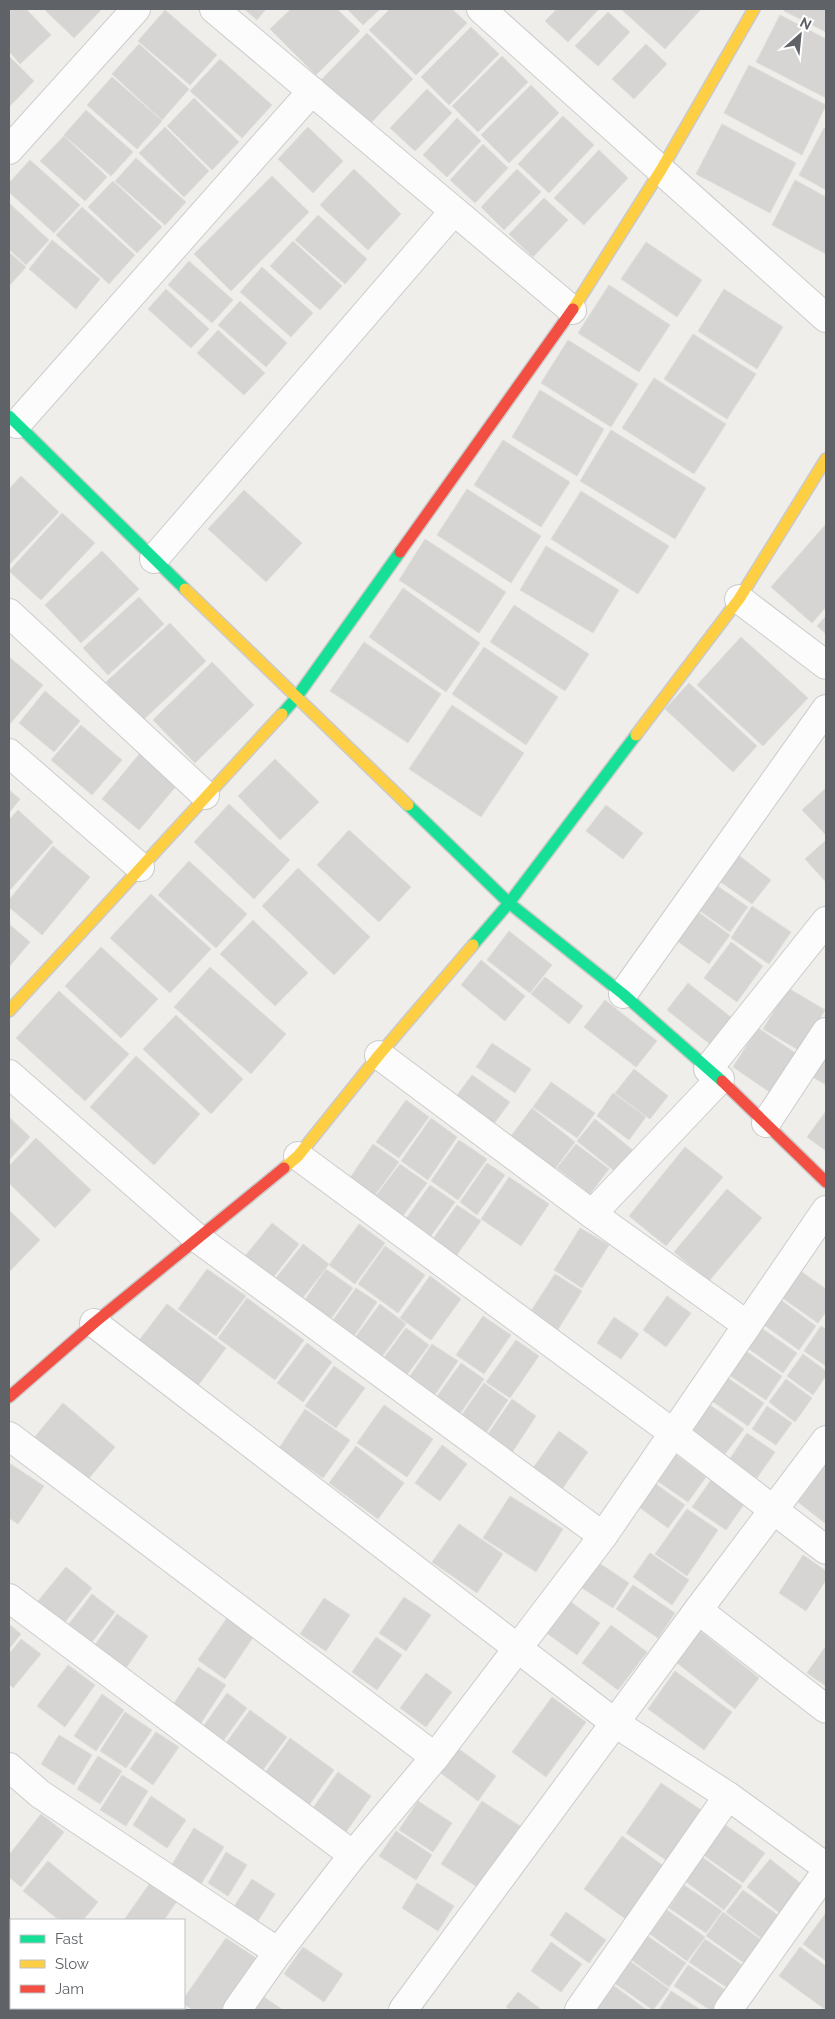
<svg xmlns="http://www.w3.org/2000/svg" width="835" height="2019" font-family="Raleway,sans-serif">
<rect width="100%" height="100%" fill="#efeeea"/>
<g fill="#d6d5d3" stroke="#deddd9">
<polygon points="9,9 26,9 51,35 20,64 9,51"/>
<polygon points="44,9 102,9 74,38"/>
<polygon points="244,9 266,9 257,20"/>
<polygon points="291,9 337,9 360,31 316,75 270,29"/>
<polygon points="347,9 380,9 363,25"/>
<polygon points="390,9 452,9 467,23 416,75 369,30"/>
<polygon points="557,9 599,9 568,42 545,21"/>
<polygon points="621,9 701,9 665,49"/>
<polygon points="785,9 826,9 826,32 784,11"/>
<polygon points="165,10 217,55 190,85 138,41"/>
<polygon points="608,12 630,32 598,66 575,46"/>
<polygon points="780,15 826,39 826,98 756,62"/>
<polygon points="471,27 499,54 449,105 421,77"/>
<polygon points="367,33 413,79 366,128 319,82"/>
<polygon points="139,44 189,89 162,120 112,74"/>
<polygon points="646,44 667,64 634,99 612,79"/>
<polygon points="9,56 34,81 9,107"/>
<polygon points="502,56 528,82 478,132 452,106"/>
<polygon points="220,59 272,105 242,138 190,91"/>
<polygon points="749,65 826,105 802,155 724,113"/>
<polygon points="112,77 162,121 137,149 87,105"/>
<polygon points="531,85 559,113 509,163 481,135"/>
<polygon points="427,89 452,113 415,151 390,128"/>
<polygon points="194,98 239,142 212,170 167,126"/>
<polygon points="86,110 133,152 111,176 64,135"/>
<polygon points="563,116 594,145 549,193 518,164"/>
<polygon points="457,118 481,141 447,177 423,155"/>
<polygon points="722,124 796,163 770,213 696,174"/>
<polygon points="165,127 209,171 184,197 139,153"/>
<polygon points="308,127 343,161 313,193 278,159"/>
<polygon points="824,128 826,130 826,190 799,175"/>
<polygon points="64,136 107,177 85,201 40,161"/>
<polygon points="483,144 508,168 475,203 450,180"/>
<polygon points="599,150 628,178 584,225 554,198"/>
<polygon points="136,158 186,202 165,225 115,181"/>
<polygon points="30,160 80,205 54,233 9,192 9,183"/>
<polygon points="354,169 401,214 368,250 320,205"/>
<polygon points="517,169 541,192 504,230 481,207"/>
<polygon points="272,176 309,212 231,291 194,254"/>
<polygon points="795,180 826,197 826,254 772,225"/>
<polygon points="113,181 162,227 137,253 88,207"/>
<polygon points="544,198 568,220 533,257 509,234"/>
<polygon points="9,203 49,240 26,265 9,249"/>
<polygon points="82,207 135,255 109,284 56,235"/>
<polygon points="318,215 367,259 345,284 295,240"/>
<polygon points="52,240 100,279 76,309 29,269"/>
<polygon points="293,241 342,286 320,310 270,266"/>
<polygon points="646,242 702,280 677,317 621,279"/>
<polygon points="9,252 26,267 9,286"/>
<polygon points="189,261 233,300 212,323 168,285"/>
<polygon points="262,267 313,313 291,337 240,292"/>
<polygon points="609,285 670,325 639,372 578,333"/>
<polygon points="166,289 209,329 191,348 148,309"/>
<polygon points="724,289 783,327 757,369 698,331"/>
<polygon points="240,301 287,343 266,367 218,325"/>
<polygon points="218,330 265,373 244,395 197,353"/>
<polygon points="693,334 756,374 727,419 664,379"/>
<polygon points="568,340 638,384 611,427 541,383"/>
<polygon points="654,378 726,424 694,474 622,428"/>
<polygon points="540,390 604,429 577,476 512,437"/>
<polygon points="611,430 706,488 675,539 580,481"/>
<polygon points="503,440 570,482 541,527 474,485"/>
<polygon points="21,476 59,512 9,565 9,489"/>
<polygon points="467,489 541,536 511,583 437,535"/>
<polygon points="244,490 302,543 266,582 208,529"/>
<polygon points="581,491 669,546 638,594 551,539"/>
<polygon points="62,513 95,543 41,600 9,571"/>
<polygon points="826,524 826,607 812,623 771,587"/>
<polygon points="425,539 506,592 479,633 399,580"/>
<polygon points="546,546 619,590 593,633 520,590"/>
<polygon points="102,551 139,589 81,643 45,605"/>
<polygon points="403,588 480,643 446,692 369,637"/>
<polygon points="139,597 164,624 108,675 83,648"/>
<polygon points="514,605 589,654 565,691 490,642"/>
<polygon points="826,616 826,634 817,626"/>
<polygon points="170,623 206,661 142,721 106,682"/>
<polygon points="741,637 808,698 763,746 697,685"/>
<polygon points="364,642 441,694 408,743 330,691"/>
<polygon points="484,647 558,697 526,745 452,694"/>
<polygon points="9,657 43,685 9,725"/>
<polygon points="212,662 254,705 195,763 153,720"/>
<polygon points="689,683 757,746 733,772 665,709"/>
<polygon points="45,691 80,721 54,752 19,723"/>
<polygon points="452,705 524,753 481,817 409,769"/>
<polygon points="81,725 122,760 92,795 51,760"/>
<polygon points="141,752 178,784 139,830 102,799"/>
<polygon points="275,759 319,802 280,840 238,796"/>
<polygon points="826,788 826,835 802,810"/>
<polygon points="9,790 20,799 9,813"/>
<polygon points="229,804 290,860 254,899 194,842"/>
<polygon points="606,805 643,833 623,859 586,831"/>
<polygon points="18,810 53,842 9,891 9,820"/>
<polygon points="349,830 411,887 379,922 317,865"/>
<polygon points="826,840 826,882 805,859"/>
<polygon points="53,846 90,877 42,935 9,907 9,900"/>
<polygon points="737,854 771,880 752,904 718,880"/>
<polygon points="189,861 247,914 216,948 158,895"/>
<polygon points="298,868 370,937 334,975 262,906"/>
<polygon points="713,883 748,907 730,932 696,908"/>
<polygon points="151,894 211,949 170,993 110,938"/>
<polygon points="690,906 730,935 709,964 669,935"/>
<polygon points="752,906 791,932 769,964 731,938"/>
<polygon points="253,920 308,973 275,1006 220,954"/>
<polygon points="9,924 30,942 9,967"/>
<polygon points="509,931 552,965 530,993 487,960"/>
<polygon points="731,942 763,966 737,1002 704,978"/>
<polygon points="101,947 158,999 121,1038 65,986"/>
<polygon points="481,960 525,996 505,1021 461,985"/>
<polygon points="210,967 286,1034 251,1074 174,1007"/>
<polygon points="545,977 583,1006 569,1024 531,994"/>
<polygon points="688,983 732,1018 711,1045 667,1010"/>
<polygon points="788,988 825,1010 800,1051 763,1029"/>
<polygon points="59,991 129,1054 85,1101 16,1038"/>
<polygon points="605,1000 657,1041 636,1067 584,1027"/>
<polygon points="176,1015 243,1079 211,1114 143,1049"/>
<polygon points="758,1028 797,1054 771,1093 733,1067"/>
<polygon points="492,1043 531,1069 515,1093 476,1067"/>
<polygon points="826,1053 826,1085 811,1076"/>
<polygon points="136,1056 200,1114 154,1165 90,1107"/>
<polygon points="634,1069 668,1096 650,1119 615,1093"/>
<polygon points="472,1075 510,1102 493,1125 455,1098"/>
<polygon points="551,1082 595,1113 577,1138 533,1107"/>
<polygon points="613,1093 646,1117 629,1140 597,1116"/>
<polygon points="406,1100 429,1117 399,1158 376,1142"/>
<polygon points="532,1108 575,1142 554,1170 511,1136"/>
<polygon points="826,1111 826,1151 807,1137"/>
<polygon points="9,1117 30,1137 9,1160"/>
<polygon points="431,1118 457,1137 428,1180 401,1161"/>
<polygon points="595,1119 635,1152 617,1173 577,1141"/>
<polygon points="36,1138 91,1190 55,1228 9,1183 9,1166"/>
<polygon points="459,1140 487,1159 458,1200 431,1181"/>
<polygon points="373,1144 399,1162 375,1195 350,1178"/>
<polygon points="576,1144 609,1169 590,1194 557,1168"/>
<polygon points="685,1147 723,1177 666,1246 629,1216"/>
<polygon points="487,1163 505,1175 477,1215 460,1202"/>
<polygon points="400,1164 427,1183 402,1217 375,1197"/>
<polygon points="509,1177 549,1204 521,1246 481,1219"/>
<polygon points="430,1185 455,1202 428,1240 403,1223"/>
<polygon points="727,1189 762,1218 709,1281 674,1252"/>
<polygon points="457,1205 481,1221 456,1256 433,1239"/>
<polygon points="9,1210 40,1240 9,1272"/>
<polygon points="272,1223 299,1244 272,1279 245,1256"/>
<polygon points="359,1224 385,1243 355,1284 329,1265"/>
<polygon points="580,1228 609,1245 582,1288 554,1270"/>
<polygon points="303,1244 329,1264 298,1304 272,1283"/>
<polygon points="385,1246 425,1275 398,1313 358,1284"/>
<polygon points="207,1269 246,1296 216,1336 178,1309"/>
<polygon points="326,1269 353,1288 328,1323 302,1304"/>
<polygon points="799,1270 826,1289 826,1312 818,1323 781,1297"/>
<polygon points="555,1274 582,1291 557,1331 529,1314"/>
<polygon points="430,1276 461,1299 431,1340 400,1318"/>
<polygon points="356,1288 377,1302 350,1342 328,1327"/>
<polygon points="667,1296 691,1313 666,1347 643,1330"/>
<polygon points="247,1298 304,1340 275,1380 218,1338"/>
<polygon points="778,1298 816,1326 799,1350 761,1323"/>
<polygon points="167,1304 226,1348 194,1391 134,1347"/>
<polygon points="380,1304 406,1324 378,1362 351,1343"/>
<polygon points="483,1316 511,1335 484,1374 456,1355"/>
<polygon points="614,1317 639,1334 621,1359 597,1343"/>
<polygon points="821,1326 826,1329 826,1366 804,1351"/>
<polygon points="760,1327 797,1353 783,1373 746,1347"/>
<polygon points="406,1328 429,1345 406,1376 383,1359"/>
<polygon points="516,1340 539,1356 510,1398 486,1382"/>
<polygon points="307,1343 332,1362 303,1402 277,1383"/>
<polygon points="432,1344 458,1361 434,1396 408,1379"/>
<polygon points="743,1349 782,1376 766,1400 726,1373"/>
<polygon points="803,1354 826,1371 826,1376 813,1395 787,1376"/>
<polygon points="461,1363 484,1379 459,1415 435,1399"/>
<polygon points="334,1366 365,1388 336,1428 305,1406"/>
<polygon points="725,1376 764,1403 748,1426 709,1399"/>
<polygon points="786,1379 812,1398 795,1422 769,1402"/>
<polygon points="484,1383 508,1400 484,1436 459,1419"/>
<polygon points="512,1399 536,1416 511,1454 486,1437"/>
<polygon points="63,1403 115,1447 85,1483 33,1439"/>
<polygon points="707,1403 744,1429 725,1454 690,1428"/>
<polygon points="384,1405 433,1439 407,1477 357,1443"/>
<polygon points="767,1406 792,1423 776,1445 752,1429"/>
<polygon points="305,1409 350,1440 323,1478 279,1448"/>
<polygon points="559,1431 588,1452 560,1492 531,1471"/>
<polygon points="747,1433 775,1452 757,1478 729,1460"/>
<polygon points="442,1445 467,1464 440,1501 415,1483"/>
<polygon points="356,1446 404,1483 378,1519 329,1483"/>
<polygon points="669,1450 706,1477 688,1502 650,1476"/>
<polygon points="9,1463 44,1486 18,1524 9,1518"/>
<polygon points="826,1465 826,1524 798,1502"/>
<polygon points="649,1479 685,1505 668,1528 632,1502"/>
<polygon points="711,1480 745,1503 726,1530 692,1507"/>
<polygon points="510,1496 563,1529 536,1572 483,1538"/>
<polygon points="687,1509 718,1530 687,1576 655,1554"/>
<polygon points="459,1524 503,1554 477,1593 432,1562"/>
<polygon points="650,1553 689,1580 672,1605 633,1577"/>
<polygon points="803,1555 826,1571 826,1580 806,1611 779,1593"/>
<polygon points="596,1561 629,1583 613,1608 579,1586"/>
<polygon points="66,1567 92,1588 61,1627 34,1606"/>
<polygon points="633,1585 675,1613 658,1638 616,1609"/>
<polygon points="92,1594 115,1612 88,1647 65,1629"/>
<polygon points="404,1597 431,1615 406,1651 379,1633"/>
<polygon points="324,1598 350,1615 326,1651 300,1634"/>
<polygon points="568,1600 600,1623 577,1655 545,1632"/>
<polygon points="231,1612 258,1630 225,1679 198,1660"/>
<polygon points="117,1614 148,1636 124,1671 92,1649"/>
<polygon points="9,1624 21,1634 9,1649"/>
<polygon points="611,1625 647,1652 618,1690 582,1663"/>
<polygon points="700,1631 759,1678 735,1709 676,1662"/>
<polygon points="376,1637 402,1655 377,1690 352,1672"/>
<polygon points="21,1639 41,1654 13,1688 9,1684 9,1654"/>
<polygon points="826,1646 826,1686 807,1673"/>
<polygon points="68,1665 95,1685 65,1727 37,1706"/>
<polygon points="198,1667 226,1685 197,1729 169,1711"/>
<polygon points="675,1671 732,1712 704,1750 648,1709"/>
<polygon points="426,1673 452,1692 426,1727 400,1708"/>
<polygon points="227,1693 247,1708 220,1745 200,1731"/>
<polygon points="102,1694 124,1710 96,1751 74,1736"/>
<polygon points="552,1697 586,1722 546,1777 512,1752"/>
<polygon points="250,1710 287,1737 260,1774 223,1747"/>
<polygon points="125,1712 152,1730 126,1768 100,1751"/>
<polygon points="156,1732 179,1747 153,1785 130,1769"/>
<polygon points="59,1735 92,1755 74,1785 41,1764"/>
<polygon points="290,1738 334,1770 307,1808 262,1777"/>
<polygon points="452,1744 496,1776 478,1801 434,1768"/>
<polygon points="98,1756 122,1771 100,1804 77,1789"/>
<polygon points="338,1772 371,1796 344,1835 311,1811"/>
<polygon points="122,1775 148,1791 126,1826 100,1810"/>
<polygon points="661,1783 704,1812 669,1862 626,1833"/>
<polygon points="151,1796 186,1820 167,1848 133,1825"/>
<polygon points="418,1801 452,1823 433,1852 399,1830"/>
<polygon points="482,1801 520,1826 479,1888 441,1864"/>
<polygon points="41,1814 64,1832 21,1887 9,1877 9,1855"/>
<polygon points="724,1824 765,1853 743,1883 702,1854"/>
<polygon points="194,1828 224,1847 201,1884 171,1866"/>
<polygon points="396,1831 432,1855 416,1880 379,1856"/>
<polygon points="622,1836 665,1867 627,1920 584,1889"/>
<polygon points="226,1852 247,1865 228,1896 208,1883"/>
<polygon points="702,1857 742,1886 724,1910 685,1881"/>
<polygon points="770,1859 804,1886 782,1915 747,1887"/>
<polygon points="48,1861 98,1902 83,1920 59,1920 23,1891"/>
<polygon points="252,1879 275,1894 256,1924 233,1908"/>
<polygon points="150,1883 177,1901 164,1920 124,1920"/>
<polygon points="417,1883 454,1906 438,1931 402,1908"/>
<polygon points="684,1885 722,1911 706,1933 669,1908"/>
<polygon points="743,1890 778,1915 761,1938 726,1912"/>
<polygon points="667,1910 705,1937 687,1961 650,1934"/>
<polygon points="566,1912 606,1940 589,1963 550,1935"/>
<polygon points="723,1912 761,1940 744,1963 706,1936"/>
<polygon points="826,1913 826,1961 803,1944"/>
<polygon points="646,1935 686,1963 669,1987 630,1959"/>
<polygon points="226,1938 256,1958 221,2010 193,2010 184,2004 184,1998"/>
<polygon points="705,1939 745,1967 729,1989 689,1962"/>
<polygon points="551,1942 582,1964 561,1992 531,1971"/>
<polygon points="303,1947 343,1974 324,2002 284,1974"/>
<polygon points="800,1947 826,1966 826,2010 779,1976"/>
<polygon points="628,1960 669,1989 653,2010 613,1982"/>
<polygon points="688,1965 728,1992 716,2010 710,2010 674,1986"/>
<polygon points="614,1986 647,2010 601,2010 597,2008"/>
<polygon points="671,1991 701,2010 659,2010"/>
<polygon points="518,1992 542,2010 510,2010 506,2007"/>
<polygon points="258,1993 283,2010 246,2010"/>
<polygon points="110,2008 161,2008 165,2010 108,2010"/>
</g>
<g fill="none" stroke-linecap="round" stroke-linejoin="round">
<g stroke="#cbcccc" stroke-width="30">
<g id="street">
<polyline points="214,9 572,310"/>
<polyline points="481,9 826,318"/>
<polyline points="9,150 136,9"/>
<polyline points="17,424 312,91"/>
<polyline points="154,559 454,211"/>
<polyline points="739,599 826,665"/>
<polyline points="9,613 205,795"/>
<polyline points="9,753 140,867"/>
<polyline points="623,994 826,709"/>
<polyline points="379,1055 592,1214 747,1325"/>
<polyline points="708,1069 826,921"/>
<polyline points="9,1074 197,1238 603,1536"/>
<polyline points="766,1123 826,1032"/>
<polyline points="298,1156 673,1433 826,1550"/>
<polyline points="592,1214 720,1079"/>
<polyline points="94,1323 615,1723 728,1796 826,1867"/>
<polyline points="9,1436 435,1757"/>
<polyline points="9,1598 353,1855"/>
<polyline points="698,1610 826,1709"/>
<polyline points="9,1767 40,1794 278,1952"/>
<polyline points="9,1953 11,1956"/>
<polyline points="69,2008 73,2010"/>
<polyline points="237,2010 278,1952 353,1855 435,1757 603,1536 826,1210"/>
<polyline points="403,2010 698,1610 826,1440"/>
<polyline points="579,2010 728,1796"/>
<polyline points="728,2010 826,1872"/>
</g>
</g>
<g stroke="#cacacb" stroke-width="14">
<g id="fast">
<polyline points="9,416 185,589"/>
<polyline points="282,714 296,698 400,552"/>
<polyline points="408,805 509,903 623,994 722,1081"/>
<polyline points="473,945 509,903 636,735"/>
</g>
</g>
<g stroke="#cacacb" stroke-width="14">
<g id="slow">
<polyline points="573,309 661,170 754,9"/>
<polyline points="185,589 408,805"/>
<polyline points="636,735 739,599 826,459"/>
<polyline points="9,1011 282,714"/>
<polyline points="284,1168 298,1156 379,1055 473,945"/>
</g>
</g>
<g stroke="#cacacb" stroke-width="14">
<g id="jam">
<polyline points="400,552 573,309"/>
<polyline points="722,1081 826,1182"/>
<polyline points="9,1397 94,1323 284,1168"/>
</g>
</g>
<use href="#street" stroke="#fdfcfc" stroke-width="28"/>
<use href="#fast" stroke="#16e098" stroke-width="11"/>
<use href="#slow" stroke="#ffcf43" stroke-width="11"/>
<use href="#jam" stroke="#f24e42" stroke-width="11"/>
</g>
<rect width="835" height="2019" fill="none" stroke="#5f6368" stroke-width="20"/>
<rect x="10" y="1919" width="175" height="90" fill="#ffffff" stroke="#bfc1c3"/>
<rect x="20" y="1935" width="25" height="8" fill="#16e098" stroke="#bfc1c3"/>
<text x="55" y="1944" font-size="15" fill="#5f6368">Fast</text>
<rect x="20" y="1960" width="25" height="8" fill="#ffcf43" stroke="#bfc1c3"/>
<text x="55" y="1969" font-size="15" fill="#5f6368">Slow</text>
<rect x="20" y="1985" width="25" height="8" fill="#f24e42" stroke="#bfc1c3"/>
<text x="55" y="1994" font-size="15" fill="#5f6368">Jam</text>
<g transform="translate(800 35) rotate(27)" stroke="#ffffff" stroke-width="4" paint-order="stroke">
<path d="M0-4L9 19L0 12L-9 19Z" fill="#5f6368"/>
<text y="-8" font-size="14" font-weight="bold" text-anchor="middle" fill="#5f6368">N</text>
</g>
</svg>
